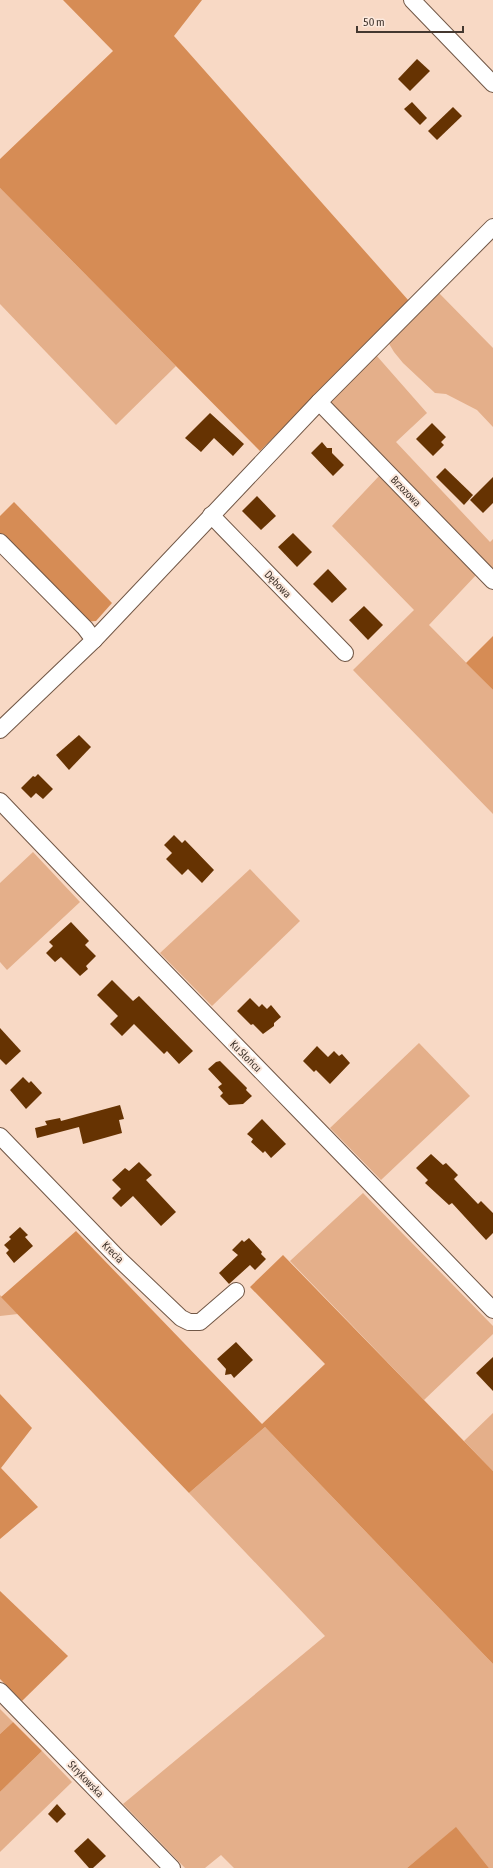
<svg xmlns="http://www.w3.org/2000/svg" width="493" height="1868" font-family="'Asap Condensed',sans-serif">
<rect width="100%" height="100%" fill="#f8d9c5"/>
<g fill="#e4af8a">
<polygon points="0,188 176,366 116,425 0,304"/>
<polygon points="437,291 493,348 493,427 477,410 446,394 435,393 403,363 394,352 388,342"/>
<polygon points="376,355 427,413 396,442 490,542 493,539 493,572 331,408 331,399"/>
<polygon points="380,475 477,574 429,625 493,690 493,814 353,670 414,610 332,526"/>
<polygon points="33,852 80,902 7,970 0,962 0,883"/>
<polygon points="250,869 300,921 212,1006 160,953"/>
<polygon points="419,1043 470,1096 381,1180 330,1128"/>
<polygon points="363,1193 493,1326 493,1334 424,1400 290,1261"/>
<polygon points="0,1295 18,1314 0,1316"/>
<polygon points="493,1413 493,1471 464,1441"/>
<polygon points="265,1427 493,1664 493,1868 489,1868 456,1828 407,1868 234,1868 221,1855 205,1868 185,1868 123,1804 325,1636 189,1493"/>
<polygon points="0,1709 13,1722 0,1734"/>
<polygon points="42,1751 72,1782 0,1852 0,1792"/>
</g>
<g fill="#d68c55">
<polygon points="63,0 202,0 174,36 409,301 260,451 0,188 0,159 113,51"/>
<polygon points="14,502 112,603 96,621 84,622 0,536 0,516"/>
<polygon points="493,636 493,690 466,663"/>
<polygon points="76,1231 262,1424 325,1364 250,1287 283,1255 493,1471 493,1664 265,1427 189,1493 1,1297"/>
<polygon points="0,1394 32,1428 1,1468 38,1507 0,1539"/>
<polygon points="0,1591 68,1656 22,1701 0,1679"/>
<polygon points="13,1722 42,1751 0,1792 0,1734"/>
<polygon points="456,1827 489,1868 407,1868"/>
</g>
<g fill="#663302">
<polygon points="417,59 430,71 410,91 398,79"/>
<polygon points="412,102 427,118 420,125 404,109"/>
<polygon points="453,107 462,116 437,140 428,131"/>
<polygon points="210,413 244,444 233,456 214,438 201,452 185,438"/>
<polygon points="432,423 446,437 441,442 444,445 433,456 416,439"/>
<polygon points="322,442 327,448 332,448 332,453 344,465 333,476 311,453"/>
<polygon points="445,468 473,495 464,505 436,477"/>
<polygon points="493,477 493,503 483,513 470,500"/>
<polygon points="257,496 276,516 261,530 242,511"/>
<polygon points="293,533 312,552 297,567 278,547"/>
<polygon points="328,569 347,589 332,603 313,584"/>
<polygon points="364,606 383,625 368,640 349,620"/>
<polygon points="79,735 91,747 69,770 56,755"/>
<polygon points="38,774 53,789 43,799 36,793 31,798 21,788 33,776 35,777"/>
<polygon points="174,835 182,843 185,840 214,870 202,883 188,869 182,875 166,859 172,853 164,845"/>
<polygon points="71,922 89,941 85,945 96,956 86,966 88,969 80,976 61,957 55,962 46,953 53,946 49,942"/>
<polygon points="112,980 133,1001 139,996 193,1051 179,1064 167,1051 164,1054 134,1024 122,1036 110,1024 118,1016 97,995"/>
<polygon points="250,998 259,1007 262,1004 267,1009 271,1005 281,1017 274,1023 274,1026 263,1034 253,1024 251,1025 237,1011"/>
<polygon points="0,1028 21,1051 6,1065 0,1059"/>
<polygon points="317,1046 328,1057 334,1051 339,1056 342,1054 350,1063 330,1084 316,1070 314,1072 303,1061"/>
<polygon points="220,1061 247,1088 246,1090 252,1096 243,1104 229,1105 220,1096 223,1093 218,1087 222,1084 208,1069 216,1062"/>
<polygon points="23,1077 29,1083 31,1081 42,1093 26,1109 10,1090"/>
<polygon points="120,1105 124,1119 119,1120 122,1133 83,1144 79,1127 37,1138 35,1128 47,1125 45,1121 60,1118 61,1121"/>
<polygon points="262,1119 286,1144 271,1158 265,1151 263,1153 251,1142 253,1139 247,1134"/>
<polygon points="431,1154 443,1165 446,1163 458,1175 454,1179 478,1204 481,1201 493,1213 493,1233 486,1240 452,1203 449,1205 425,1183 428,1180 416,1168"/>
<polygon points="139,1162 152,1175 146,1180 176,1212 161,1226 133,1196 121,1207 112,1198 121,1189 112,1180 125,1168 129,1171"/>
<polygon points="20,1227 28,1235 25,1237 33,1246 14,1263 6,1253 9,1250 4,1245 11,1239 9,1237"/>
<polygon points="249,1238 262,1252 261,1254 266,1259 255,1270 250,1265 229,1284 219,1273 238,1255 232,1250 242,1240 244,1242"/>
<polygon points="236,1342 253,1360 234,1378 231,1374 225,1375 226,1369 217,1359"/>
<polygon points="493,1357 493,1391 476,1373"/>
<polygon points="57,1804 66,1814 57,1823 48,1814"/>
<polygon points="88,1838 106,1856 93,1868 89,1868 74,1851"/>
</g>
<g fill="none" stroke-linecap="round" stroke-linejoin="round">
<g stroke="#715746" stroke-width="18">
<g id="minor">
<polyline points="412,0 493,84"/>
<polyline points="319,402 493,581"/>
<polyline points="211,515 345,653"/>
<polyline points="0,542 85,628 94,640"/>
<polyline points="0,730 94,640 319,402 493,227"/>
<path d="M0 801C163 972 329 1140 493 1310"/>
<polyline points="0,1136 117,1257 181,1318 189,1322 200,1322 236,1291"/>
<polyline points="0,1691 172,1868"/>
</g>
</g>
<use href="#minor" stroke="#fff" stroke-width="16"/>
</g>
<g text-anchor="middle" stroke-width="4" stroke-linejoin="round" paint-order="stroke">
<g font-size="11" fill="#443830" stroke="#fce9dd">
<text transform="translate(406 491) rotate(46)" y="4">Brzozowa</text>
<text transform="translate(278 584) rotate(46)" y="4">Dębowa</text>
<text transform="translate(246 1056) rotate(45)" y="4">Ku Słońcu</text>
<text transform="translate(113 1252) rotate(45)" y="4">Krecia</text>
<text transform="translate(86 1779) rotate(46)" y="4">Strykowska</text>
</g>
</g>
<path d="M357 26v6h106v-6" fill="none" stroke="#443830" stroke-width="2"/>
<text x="363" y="26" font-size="12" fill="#443830" stroke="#fce9dd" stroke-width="3" paint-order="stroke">50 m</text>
</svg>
